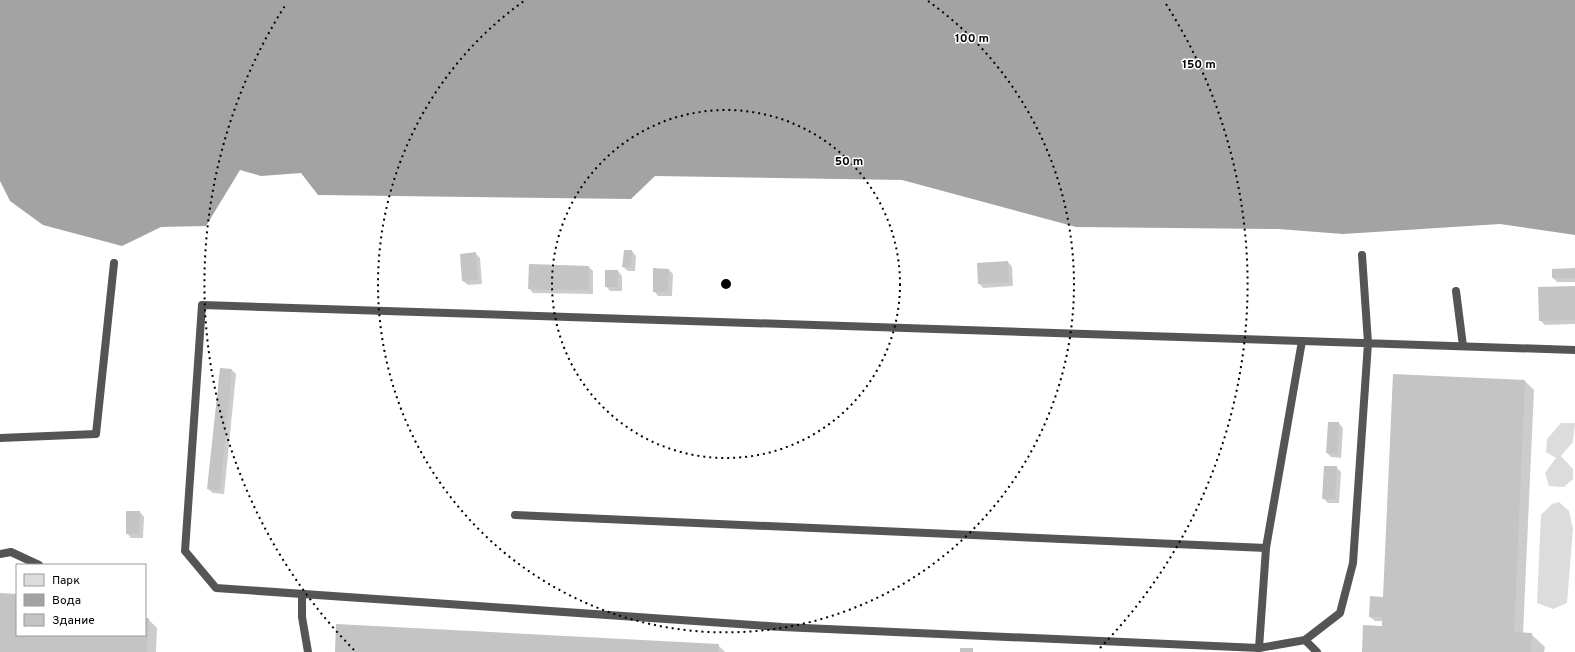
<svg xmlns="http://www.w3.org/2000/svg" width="1575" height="652" font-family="Overpass,sans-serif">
<rect width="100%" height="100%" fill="#fff"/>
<g fill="#dcdcdc">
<polygon points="1561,423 1575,423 1573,442 1561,456 1573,469 1573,479 1564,487 1549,486 1545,473 1556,458 1546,452 1547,439"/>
<polygon points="1559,502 1569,511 1573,529 1567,603 1553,609 1537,603 1541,515 1552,504"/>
</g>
<polygon fill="#a3a3a3" points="0,0 1575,0 1575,235 1500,224 1343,234 1278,229 1076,227 902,180 655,176 631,199 318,195 301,173 261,176 240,170 206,226 161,227 122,246 43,225 10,201 0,181"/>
<g fill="#0003">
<polygon points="632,251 636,256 635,271 628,271 623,267"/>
<polygon points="475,253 480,258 482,284 468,285 463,281"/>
<polygon points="1008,262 1012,267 1013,286 983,288 979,283"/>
<polygon points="589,267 593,271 593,294 533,293 529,288"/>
<polygon points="1575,269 1575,282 1557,282 1553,278"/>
<polygon points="669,270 673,274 672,296 658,296 654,291"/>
<polygon points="618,271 622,276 622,291 610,291 606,286"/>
<polygon points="1575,287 1575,324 1545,325 1540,320"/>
<polygon points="232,370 236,374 224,494 213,493 208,489"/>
<polygon points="1525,381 1534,390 1523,634 1531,634 1545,647 1544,652 1363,652 1385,627 1383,621 1375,621 1370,617"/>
<polygon points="1339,423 1343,428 1341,458 1331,457 1327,453"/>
<polygon points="1336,467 1341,472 1339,503 1328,503 1323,498"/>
<polygon points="140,512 144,517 143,538 131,538 127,533"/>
<polygon points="0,594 17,595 17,635 145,635 145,619 148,619 157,628 156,652 0,652"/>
<polygon points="718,645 725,652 336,652"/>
</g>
<g fill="#c4c4c4">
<polygon points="624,250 632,250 631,267 622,267"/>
<polygon points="476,252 478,280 462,281 460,254"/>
<polygon points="1008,261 1009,282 978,284 977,263"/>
<polygon points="529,264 589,266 589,290 528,289"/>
<polygon points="653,268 669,269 668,292 653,292"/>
<polygon points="1575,268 1575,278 1552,278 1552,269"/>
<rect x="605" y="270" width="13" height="17"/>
<polygon points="1575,286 1575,320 1539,321 1538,287"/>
<polygon points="220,368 232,369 220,490 207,489"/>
<polygon points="1393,374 1525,380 1514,632 1532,633 1531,652 1362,652 1363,625 1382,626 1382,617 1369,617 1370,596 1383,597"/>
<polygon points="1328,422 1339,422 1337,454 1326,453"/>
<polygon points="1324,466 1337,466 1335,499 1322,499"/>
<polygon points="126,511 140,511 139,534 126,534"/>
<polygon points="0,593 17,594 17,635 145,635 145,618 149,618 147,652 0,652"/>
<polygon points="336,624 719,644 718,652 335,652"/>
<rect x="960" y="648" width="13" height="4"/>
</g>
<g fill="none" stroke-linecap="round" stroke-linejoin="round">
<g stroke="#555" stroke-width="8">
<polyline points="1362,255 1368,343 1353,563 1340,613 1305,640 1259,648 782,627 216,588 185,551 202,305 1302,341 1575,350"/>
<polyline points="1456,291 1463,346"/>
<polyline points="0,438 96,434 114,263"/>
<polyline points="515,515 1266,548"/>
<polyline points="0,554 11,552 39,565"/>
<polyline points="302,594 302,617 308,652"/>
<polyline points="1305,640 1317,652"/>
<polyline points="1259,648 1266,548 1302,341"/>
</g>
</g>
<g fill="none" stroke="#000" stroke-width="2" stroke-dasharray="2 4">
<circle cx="726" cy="284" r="174"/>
<path d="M928 1A348 348 0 1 1 524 1"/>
<path d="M354 650A522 522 0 0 1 286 4M1166 4A522 522 0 0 1 1098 650"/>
</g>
<circle cx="726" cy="284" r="6" fill="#000" stroke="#fff" stroke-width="2"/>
<g font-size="12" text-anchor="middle" font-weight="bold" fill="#000" stroke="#fff" stroke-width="3" stroke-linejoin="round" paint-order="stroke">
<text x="972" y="42">100 m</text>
<text x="1199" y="68">150 m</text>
<text x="849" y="165">50 m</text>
</g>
<rect x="16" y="564" width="130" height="72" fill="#ffffff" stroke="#999999"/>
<rect x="24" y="574" width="20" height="12" fill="#dcdcdc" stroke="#999999"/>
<text x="52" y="584" font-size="12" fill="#000000">Парк</text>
<rect x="24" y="594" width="20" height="12" fill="#a3a3a3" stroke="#999999"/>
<text x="52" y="604" font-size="12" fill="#000000">Вода</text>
<rect x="24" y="614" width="20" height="12" fill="#c4c4c4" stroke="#999999"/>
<text x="52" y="624" font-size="12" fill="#000000">Здание</text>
</svg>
